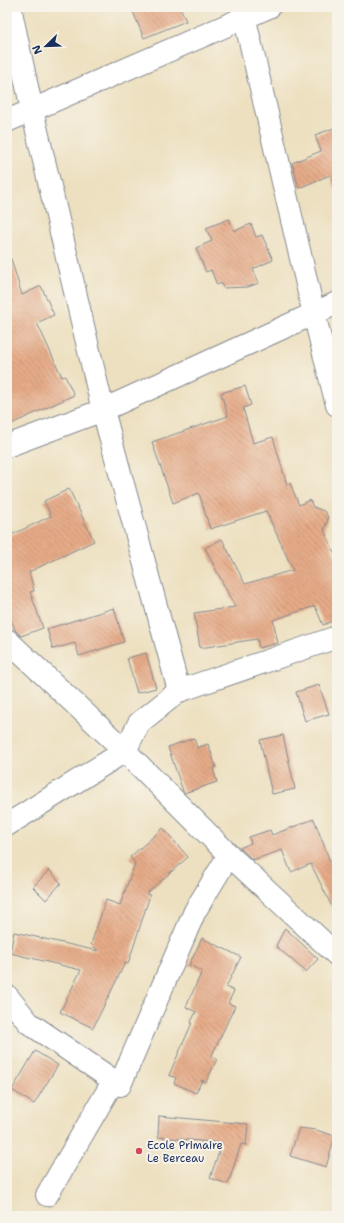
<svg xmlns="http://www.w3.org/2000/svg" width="344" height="1223" font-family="'Shantell Sans',sans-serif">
<defs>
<pattern id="building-back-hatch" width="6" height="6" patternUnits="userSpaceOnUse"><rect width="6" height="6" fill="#e6ab88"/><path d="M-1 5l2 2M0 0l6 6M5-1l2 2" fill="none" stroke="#ba8c72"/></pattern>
</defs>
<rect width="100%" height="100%" fill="#f7f3e8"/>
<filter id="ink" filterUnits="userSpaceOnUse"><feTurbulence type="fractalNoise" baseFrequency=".025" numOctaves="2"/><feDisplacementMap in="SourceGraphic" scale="8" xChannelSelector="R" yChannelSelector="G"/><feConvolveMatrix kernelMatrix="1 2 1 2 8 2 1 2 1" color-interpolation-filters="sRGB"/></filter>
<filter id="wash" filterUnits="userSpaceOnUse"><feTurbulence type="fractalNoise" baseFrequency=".012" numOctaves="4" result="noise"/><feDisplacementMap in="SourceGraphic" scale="16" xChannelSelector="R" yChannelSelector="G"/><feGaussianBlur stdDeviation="0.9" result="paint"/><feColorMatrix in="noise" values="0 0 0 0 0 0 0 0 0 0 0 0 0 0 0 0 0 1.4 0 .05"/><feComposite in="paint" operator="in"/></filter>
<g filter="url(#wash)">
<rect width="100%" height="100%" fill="#ede0c0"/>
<g id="blocks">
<g fill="url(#building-back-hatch)">
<polygon points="131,7 180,7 186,21 144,38"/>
<polygon points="337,127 337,188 335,189 330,175 299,188 292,163 321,151 315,135"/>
<polygon points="229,219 234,231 251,224 256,237 262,235 273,260 253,269 259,283 248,287 223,288 221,283 217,285 211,270 206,272 196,248 212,241 206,228"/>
<polygon points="11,259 22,295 41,286 54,315 37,323 62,377 65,376 74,395 7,426 7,260"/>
<polygon points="245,386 251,405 243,408 253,443 273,437 287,485 290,483 299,505 310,500 313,507 324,511 327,515 328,520 324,530 337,559 337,619 323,625 315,606 273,620 278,643 259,648 257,639 200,648 194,613 235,607 205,548 222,539 245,584 293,570 266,511 210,529 199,493 173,503 152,442 228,416 221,393"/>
<polygon points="69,489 94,541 29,572 34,591 30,592 43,628 21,636 15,630 7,609 7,537 51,516 44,501"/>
<polygon points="114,608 124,642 79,656 75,643 53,649 47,629"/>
<polygon points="146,653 156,688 137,693 127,658"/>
<polygon points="319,685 329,714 305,721 296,692"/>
<polygon points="283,735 295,789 272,794 260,740"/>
<polygon points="194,738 197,748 208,744 216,767 213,769 217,782 184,793 183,791 168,747"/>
<polygon points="314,819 337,880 336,915 311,864 291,872 282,850 253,860 240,848 251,843 249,837 270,830 272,835"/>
<polygon points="163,828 188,857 146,894 150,895 128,964 125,963 93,1028 60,1012 81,970 10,953 14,932 98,951 91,944 106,900 120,905 135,863 130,857"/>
<polygon points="49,870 61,883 46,900 33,887"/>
<polygon points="285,928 318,959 306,972 276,946"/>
<polygon points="202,938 241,957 226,987 234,991 228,1003 235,1006 211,1057 217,1059 206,1082 202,1080 196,1093 174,1083 176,1078 169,1075 192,1023 191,1022 196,1012 186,1007 202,971 189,965"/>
<polygon points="35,1051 58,1065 34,1104 12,1090"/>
<polygon points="159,1116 248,1124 246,1145 241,1144 228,1184 210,1178 222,1143 158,1137"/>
<polygon points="299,1128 316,1130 335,1136 326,1167 290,1156"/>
</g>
</g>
</g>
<g filter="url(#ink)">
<use href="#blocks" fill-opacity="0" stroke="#84888f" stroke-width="1"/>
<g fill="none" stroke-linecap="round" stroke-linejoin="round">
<g stroke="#84888f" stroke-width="24">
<g id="minor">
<polyline points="10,7 32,110 103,410 179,691"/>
<polyline points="242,7 314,314 337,405"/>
<polyline points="7,121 269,7"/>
<polyline points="7,446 103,410 337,303"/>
<polyline points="7,640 125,751 229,855 337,955"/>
<polyline points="7,825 125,751 139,723 179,691 337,637"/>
<polyline points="7,996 29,1023 120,1085 195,911 229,855"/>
<polyline points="47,1195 114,1080"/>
</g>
</g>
<use href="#minor" stroke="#fff" stroke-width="22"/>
</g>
</g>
<circle fill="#d1495b" stroke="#f7f3e8" stroke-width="1.5" cx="139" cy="1151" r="4"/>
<g text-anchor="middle" stroke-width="4" stroke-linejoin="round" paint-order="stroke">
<g font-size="11" fill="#1b2f5e" stroke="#f7f3e8" text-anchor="start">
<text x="147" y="1149">Ecole Primaire<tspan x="147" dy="13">Le Berceau</tspan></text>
</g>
</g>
<rect width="344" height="1223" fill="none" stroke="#f7f3e8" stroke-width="24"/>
<g transform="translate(46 46) rotate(247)" stroke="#f7f3e8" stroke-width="3" paint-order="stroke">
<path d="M0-3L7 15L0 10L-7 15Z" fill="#1b2f5e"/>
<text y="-6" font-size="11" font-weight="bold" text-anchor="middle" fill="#1b2f5e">N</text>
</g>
</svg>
